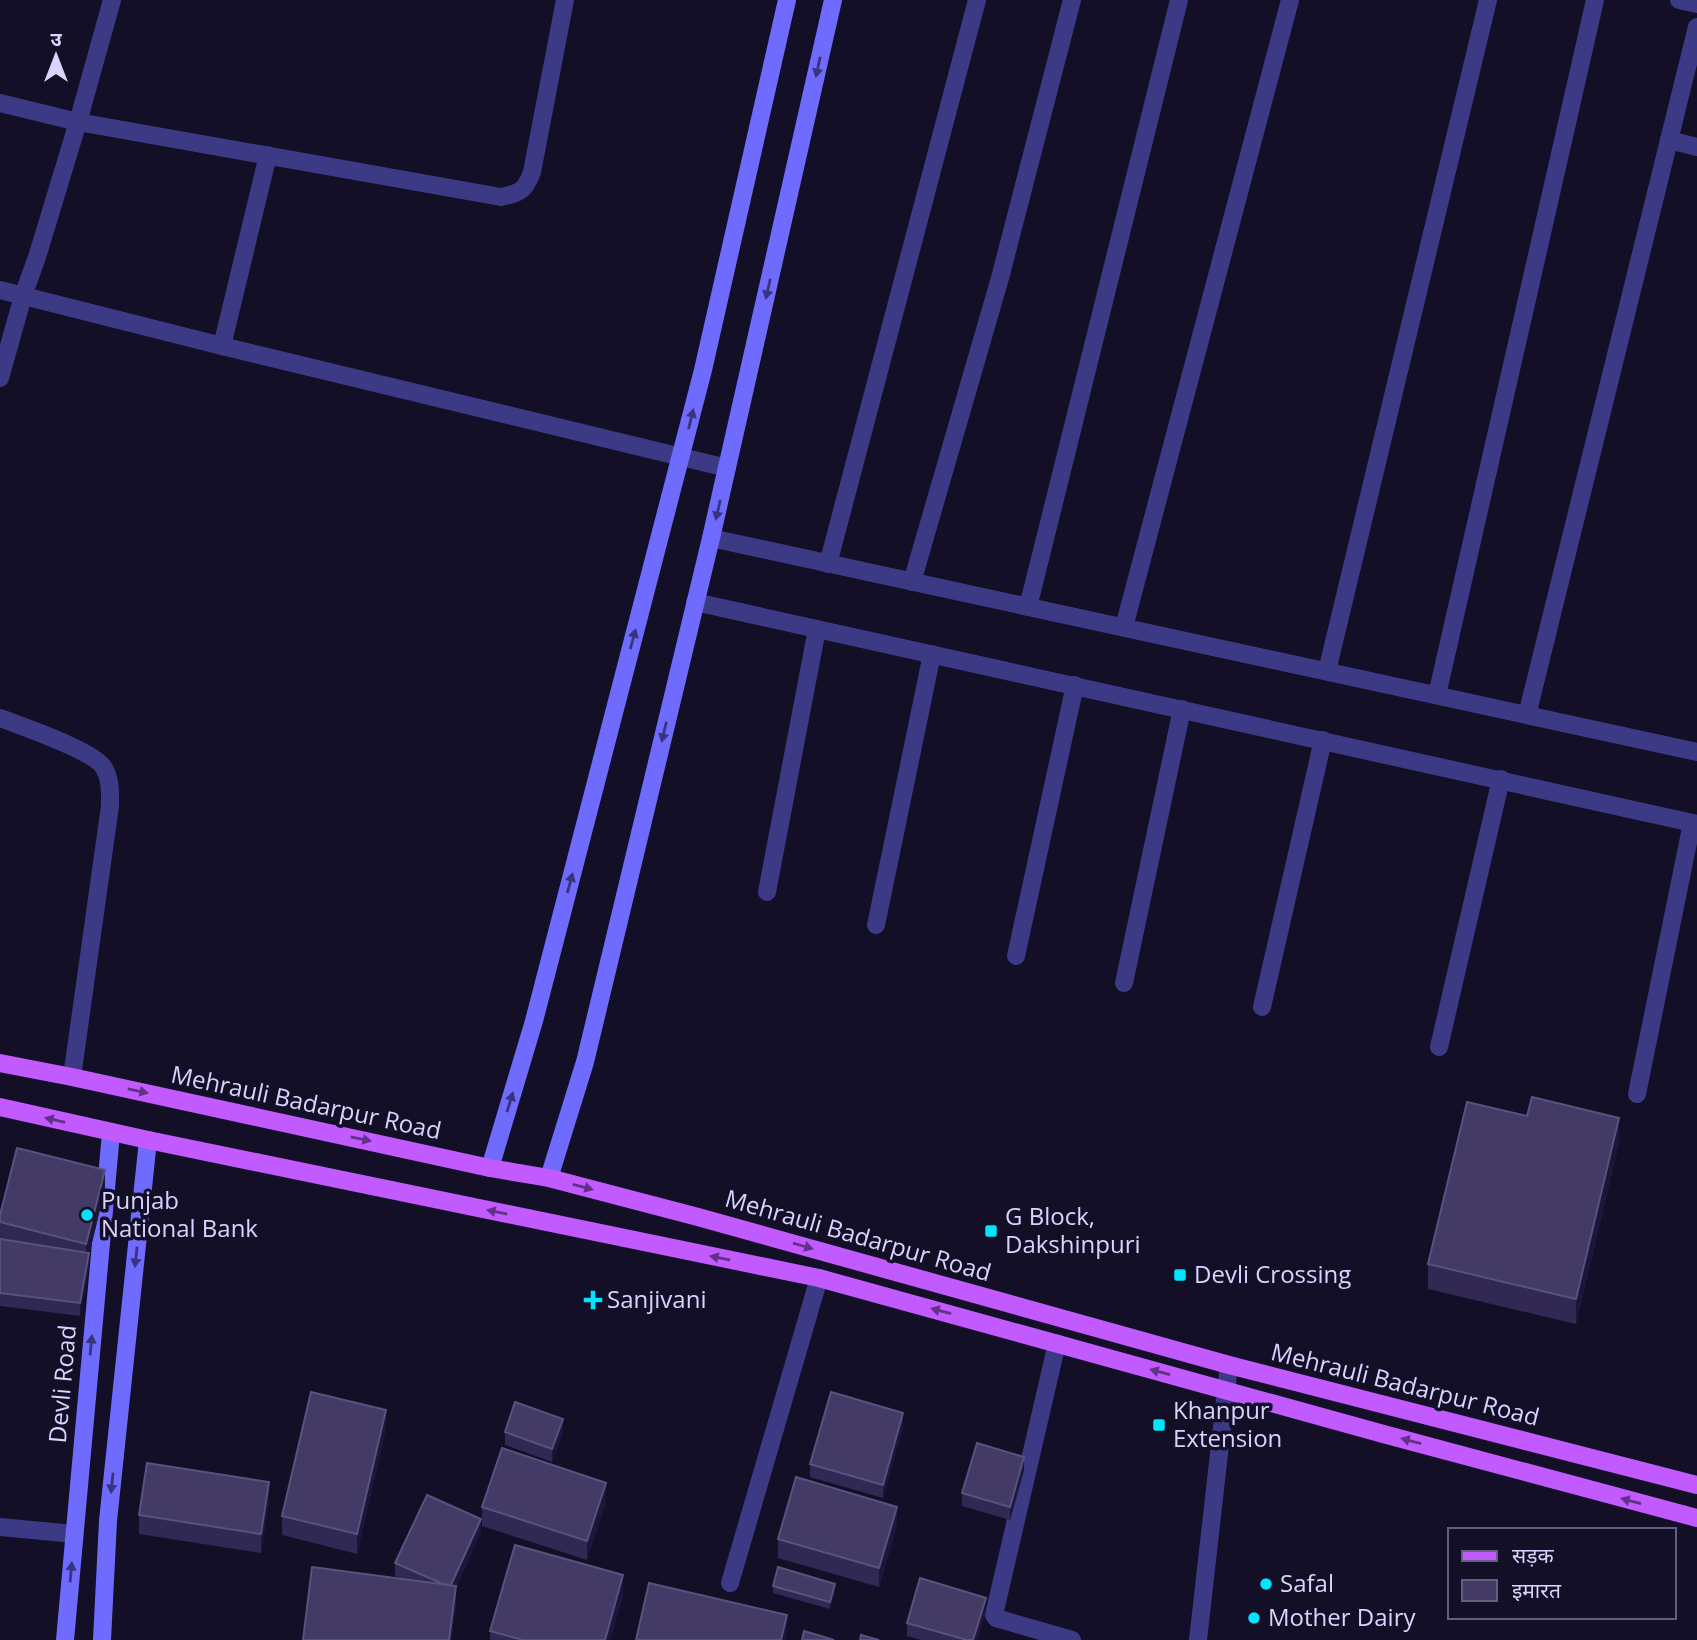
<svg xmlns="http://www.w3.org/2000/svg" width="1697" height="1640" font-family="'Open Sans','Noto Sans Devanagari',sans-serif">
<rect width="100%" height="100%" fill="#130f26"/>
<g fill="none" stroke-linecap="round" stroke-linejoin="round">
<g stroke="#3d3a85" stroke-width="18">
<polyline points="1679,0 1697,4"/>
<path d="M0 103 78 122 501 197C520 193 525 191 532 172L565 0"/>
<polyline points="1669,140 1697,147"/>
<polyline points="0,290 222,346 727,468"/>
<polyline points="222,346 268,155"/>
<polyline points="0,378 23,296 37,257 78,122 112,0"/>
<polyline points="711,538 1697,752"/>
<polyline points="828,564 977,0"/>
<polyline points="912,582 1000,278 1072,0"/>
<polyline points="695,602 1697,824"/>
<polyline points="1028,607 1179,0"/>
<polyline points="1124,627 1290,0"/>
<polyline points="1327,671 1488,0"/>
<polyline points="1437,695 1595,0"/>
<polyline points="1527,715 1697,27"/>
<path d="M0 718C21 726 95 751 104 768 111 780 110 793 110 806L72 1077"/>
<polyline points="767,892 817,629"/>
<polyline points="876,925 932,654"/>
<polyline points="1016,956 1075,685"/>
<polyline points="1124,983 1182,709"/>
<polyline points="1262,1007 1323,740"/>
<polyline points="1439,1047 1501,779"/>
<polyline points="1637,1094 1692,823"/>
<polyline points="1057,1343 994,1615 996,1618 1072,1640"/>
<polyline points="0,1527 74,1534"/>
<polyline points="730,1583 819,1278"/>
<polyline points="1198,1640 1229,1365"/>
</g>
<g stroke="#6f6bff" stroke-width="18">
<polyline points="490,1168 534,1021 703,370 787,0"/>
<polyline points="549,1178 585,1062 711,538 833,0"/>
<polyline points="65,1640 111,1133"/>
<polyline points="102,1640 108,1521 148,1140"/>
</g>
<g stroke="#c25bff" stroke-width="18">
<polyline points="0,1063 72,1077 490,1168 549,1178 698,1217 1229,1365 1697,1485"/>
<polyline points="0,1107 148,1140 819,1278 1387,1435 1697,1518"/>
</g>
</g>
<g fill="#312854">
<polygon points="1527,1116 1619,1143 1576,1324 1428,1289 1428,1264"/>
<polygon points="105,1189 89,1255 89,1266 80,1316 0,1306 0,1222"/>
<polygon points="903,1426 883,1498 810,1477 810,1464"/>
<polygon points="386,1429 357,1554 282,1535 282,1516"/>
<polygon points="505,1432 563,1433 552,1462 505,1445"/>
<polygon points="1024,1470 1010,1520 962,1506 962,1493"/>
<polygon points="269,1501 261,1553 139,1534 139,1515"/>
<polygon points="606,1502 587,1560 482,1526 482,1507"/>
<polygon points="897,1526 879,1587 778,1558 778,1539"/>
<polygon points="481,1532 456,1587 456,1605 451,1640 303,1640 403,1579 395,1576 395,1563"/>
<polygon points="773,1586 835,1590 830,1609 773,1593"/>
<polygon points="623,1595 610,1640 490,1640 490,1631"/>
<polygon points="986,1611 977,1640 921,1640 907,1636 907,1623"/>
</g>
<g fill="#1d163a">
<polygon points="1619,1118 1619,1143 1576,1324 1576,1299"/>
<polygon points="105,1170 105,1189 89,1255 89,1266 80,1316 80,1303 86,1263 86,1244"/>
<polygon points="386,1410 386,1429 357,1554 357,1534"/>
<polygon points="903,1413 903,1426 883,1498 883,1485"/>
<polygon points="563,1419 563,1433 552,1462 552,1449"/>
<polygon points="1024,1457 1024,1470 1010,1520 1010,1507"/>
<polygon points="269,1482 269,1501 261,1553 261,1534"/>
<polygon points="606,1483 606,1502 587,1560 587,1541"/>
<polygon points="897,1507 897,1526 879,1587 879,1568"/>
<polygon points="481,1519 481,1532 456,1587 456,1605 451,1640 449,1640 450,1587"/>
<polygon points="623,1575 623,1595 610,1640 605,1640"/>
<polygon points="835,1584 835,1590 830,1609 830,1602"/>
<polygon points="986,1598 986,1611 977,1640 973,1640"/>
<polygon points="787,1615 787,1634 786,1640 781,1640"/>
</g>
<g fill="#433a66" stroke="#5a527e" stroke-width="2">
<polygon points="1532,1097 1619,1118 1576,1299 1428,1264 1467,1102 1527,1116"/>
<polygon points="17,1148 105,1170 86,1244 0,1222 0,1215"/>
<polygon points="0,1239 89,1253 80,1303 0,1293"/>
<polygon points="311,1392 386,1410 357,1534 282,1516"/>
<polygon points="831,1392 903,1413 883,1485 810,1464"/>
<polygon points="515,1402 563,1419 552,1449 505,1432"/>
<polygon points="977,1443 1024,1457 1010,1507 962,1493"/>
<polygon points="502,1448 606,1483 587,1541 482,1507"/>
<polygon points="147,1463 269,1482 261,1534 139,1515"/>
<polygon points="796,1477 897,1507 879,1568 778,1539"/>
<polygon points="427,1495 481,1519 451,1585 443,1584 395,1563"/>
<polygon points="515,1545 623,1575 605,1640 523,1640 490,1631"/>
<polygon points="312,1567 456,1586 449,1640 303,1640"/>
<polygon points="778,1567 835,1584 830,1602 773,1586"/>
<polygon points="920,1578 986,1598 973,1640 967,1640 907,1623"/>
<polygon points="649,1583 787,1615 781,1640 636,1640"/>
<polygon points="804,1631 834,1640 802,1640"/>
<polygon points="861,1635 879,1640 860,1640"/>
</g>
<defs><path id="oneway-solid" d="M-6-.8H1V-3.2L6.5 0L1 3.2V.8H-6Z" transform="scale(1.75)"/></defs>
<g fill="#38347d">
<use href="#oneway-solid" transform="translate(818 67) rotate(102)"/>
<use href="#oneway-solid" transform="translate(768 289) rotate(103)"/>
<use href="#oneway-solid" transform="translate(691 419) rotate(-76)"/>
<use href="#oneway-solid" transform="translate(718 510) rotate(103)"/>
<use href="#oneway-solid" transform="translate(633 639) rotate(-75)"/>
<use href="#oneway-solid" transform="translate(664 732) rotate(103)"/>
<use href="#oneway-solid" transform="translate(570 883) rotate(-75)"/>
<use href="#oneway-solid" transform="translate(510 1102) rotate(-73)"/>
<use href="#oneway-solid" transform="translate(136 1257) rotate(96)"/>
<use href="#oneway-solid" transform="translate(91 1345) rotate(-85)"/>
<use href="#oneway-solid" transform="translate(112 1483) rotate(96)"/>
<use href="#oneway-solid" transform="translate(71 1572) rotate(-85)"/>
</g>
<g fill="#623188">
<use href="#oneway-solid" transform="translate(138 1091) rotate(12)"/>
<use href="#oneway-solid" transform="translate(55 1120) rotate(-167)"/>
<use href="#oneway-solid" transform="translate(361 1139) rotate(12)"/>
<use href="#oneway-solid" transform="translate(583 1187) rotate(15)"/>
<use href="#oneway-solid" transform="translate(497 1212) rotate(-168)"/>
<use href="#oneway-solid" transform="translate(803 1246) rotate(16)"/>
<use href="#oneway-solid" transform="translate(720 1258) rotate(-168)"/>
<use href="#oneway-solid" transform="translate(941 1311) rotate(-165)"/>
<use href="#oneway-solid" transform="translate(1160 1372) rotate(-165)"/>
<use href="#oneway-solid" transform="translate(1411 1441) rotate(-165)"/>
<use href="#oneway-solid" transform="translate(1631 1501) rotate(-165)"/>
</g>
<g fill="#00e5ff" stroke="#130f26" stroke-width="2.5">
<circle cx="87" cy="1215" r="7"/>
<rect x="984" y="1224" width="14" height="14" rx="3.5"/>
<rect x="1173" y="1268" width="14" height="14" rx="3.5"/>
<path d="M589.5 1289.5h7v7h7v7h-7v7h-7v-7h-7v-7h7z"/>
<rect x="1152" y="1418" width="14" height="14" rx="3.5"/>
<circle cx="1266" cy="1584" r="7"/>
<circle cx="1254" cy="1618" r="7"/>
</g>
<g text-anchor="middle" stroke-width="7" stroke-linejoin="round" paint-order="stroke">
<g font-size="24" fill="#d9d4ff" stroke="#130f26">
<text transform="translate(306 1103) rotate(12)" y="8">Mehrauli Badarpur Road</text>
<text transform="translate(858 1236) rotate(16)" y="8">Mehrauli Badarpur Road</text>
<text transform="translate(63 1384) rotate(-85)" y="8">Devli Road</text>
<text transform="translate(1405 1385) rotate(14)" y="8">Mehrauli Badarpur Road</text>
</g>
<g font-size="24" fill="#d9d4ff" stroke="#130f26" text-anchor="start">
<text x="101" y="1209">Punjab<tspan x="101" dy="28">National Bank</tspan></text>
<text x="1005" y="1225">G Block,<tspan x="1005" dy="28">Dakshinpuri</tspan></text>
<text x="1194" y="1283">Devli Crossing</text>
<text x="607" y="1308">Sanjivani</text>
<text x="1173" y="1419">Khanpur<tspan x="1173" dy="28">Extension</tspan></text>
<text x="1280" y="1592">Safal</text>
<text x="1268" y="1626">Mother Dairy</text>
</g>
</g>
<rect x="1448" y="1528" width="228" height="91" fill="#130f26" stroke="#625e7d" stroke-width="2"/>
<rect x="1462" y="1551" width="35" height="10" fill="#c25bff" stroke="#625e7d" stroke-width="2"/>
<text x="1512" y="1563" font-size="21" fill="#d9d4ff">सड़क</text>
<rect x="1462" y="1580" width="35" height="21" fill="#433a66" stroke="#625e7d" stroke-width="2"/>
<text x="1512" y="1598" font-size="21" fill="#d9d4ff">इमारत</text>
<g transform="translate(56 56)" stroke="#130f26" stroke-width="5" paint-order="stroke">
<path d="M0-5L12 26L0 18L-12 26Z" fill="#d9d4ff"/>
<text y="-10" font-size="19" font-weight="bold" text-anchor="middle" fill="#d9d4ff">उ</text>
</g>
</svg>
